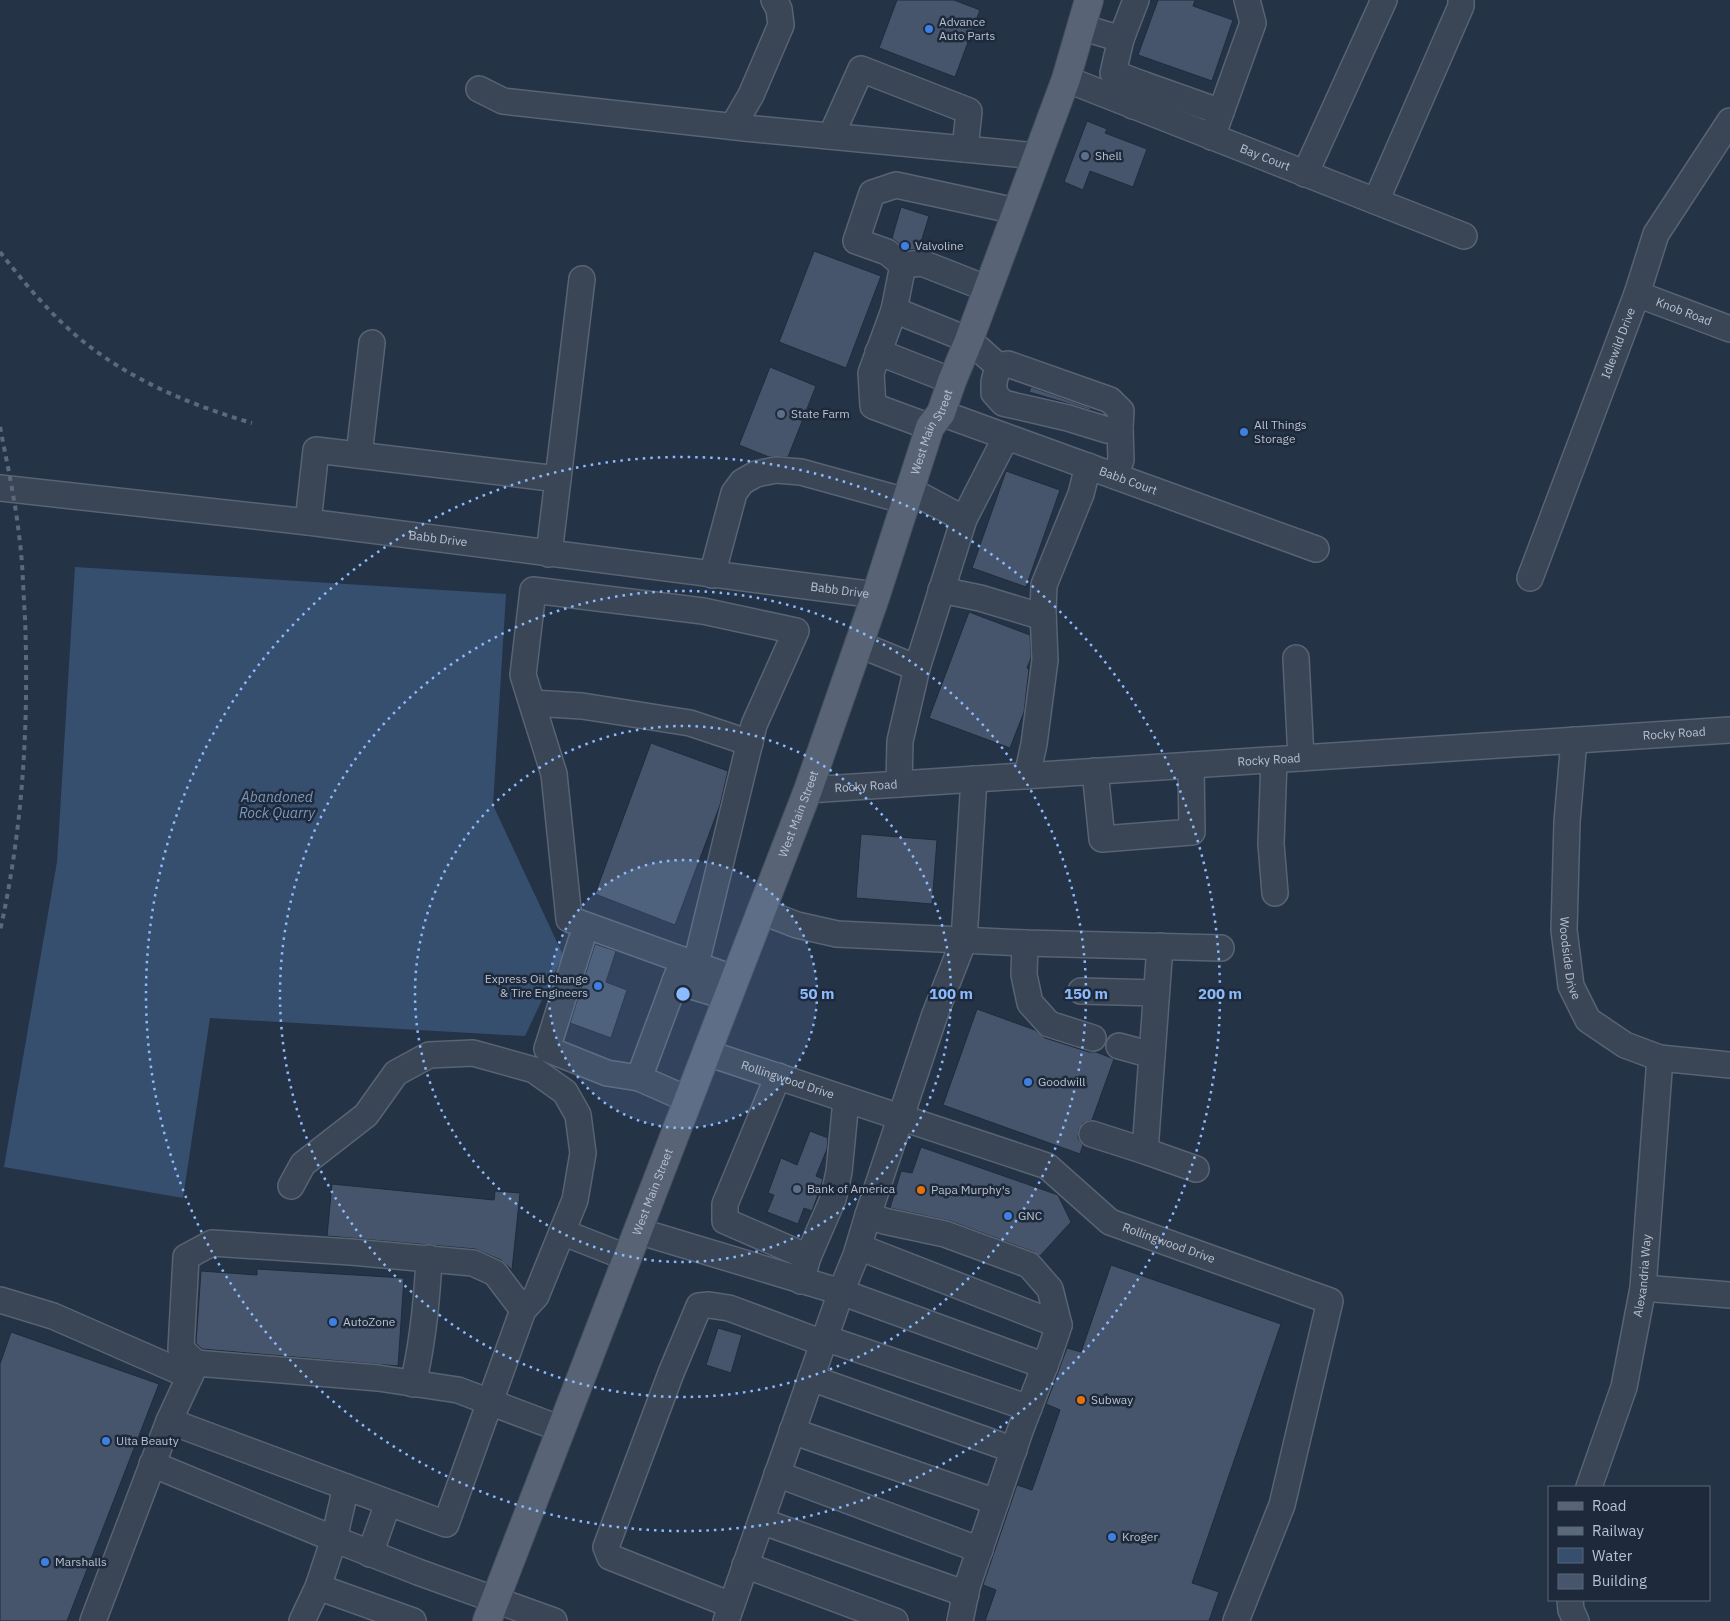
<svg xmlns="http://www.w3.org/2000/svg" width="1730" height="1621" font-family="'IBM Plex Sans',sans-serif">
<rect width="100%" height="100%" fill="#253347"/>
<polygon fill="#364f6f" points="75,567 506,594 493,805 563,955 525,1036 210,1018 183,1198 4,1167 57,862"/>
<g fill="#46556b" stroke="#202c3d">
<polygon points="897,0 954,0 980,10 955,77 879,48"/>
<polygon points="1158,0 1195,0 1193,6 1233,20 1212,81 1138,55"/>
<polygon points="1087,121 1107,129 1105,133 1147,149 1133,187 1090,171 1083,190 1064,182"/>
<polygon points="901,207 929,216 919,249 907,250 892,238"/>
<polygon points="814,251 881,276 846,368 779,342"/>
<polygon points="770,367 816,386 788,457 769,457 739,445"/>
<polygon points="1031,387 1091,408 1090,410 1029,392"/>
<polygon points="1006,471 1060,490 1026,587 972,568"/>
<polygon points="969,612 1030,635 1031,658 1027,668 1029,669 1024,712 1010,748 929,718"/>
<polygon points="651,743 728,771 720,805 675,925 595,894"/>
<polygon points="861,834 937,840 932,904 856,898"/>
<polygon points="595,944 616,951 606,982 627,990 611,1038 570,1023"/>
<polygon points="977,1009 1035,1030 1045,1038 1089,1052 1096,1052 1114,1059 1092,1120 1083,1123 1079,1129 1078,1138 1083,1145 1080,1154 943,1105"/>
<polygon points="810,1131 828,1138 827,1149 816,1176 823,1179 820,1189 812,1211 804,1208 798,1224 767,1212 774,1195 768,1193 781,1158 797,1165"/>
<polygon points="921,1147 1058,1195 1071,1222 1040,1256 1034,1252 950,1221 890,1208 901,1171 912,1173"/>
<polygon points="332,1184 494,1200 495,1191 520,1193 512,1270 501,1260 475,1249 327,1236"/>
<polygon points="1111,1265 1281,1324 1192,1583 1219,1592 1209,1621 985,1621 996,1590 983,1585 1017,1485 1032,1490 1060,1410 1046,1404 1067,1348 1081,1352"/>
<polygon points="257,1269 404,1278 398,1366 202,1349 196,1343 201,1271 257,1275"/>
<polygon points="718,1328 742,1335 731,1373 706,1365"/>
<polygon points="11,1332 159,1384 67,1621 0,1621 0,1364"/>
</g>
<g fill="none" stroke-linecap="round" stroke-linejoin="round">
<g stroke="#586373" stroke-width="28">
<g id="minor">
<polyline points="1081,27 1121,39 1136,0"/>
<polyline points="1121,39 1113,73 1142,84 1133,106"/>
<path id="s1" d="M1066 79 1464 236"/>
<polyline points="1142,84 1221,112"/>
<polyline points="479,89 503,101 745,128 1037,156"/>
<polyline points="733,126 751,95 781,25 779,9 774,0"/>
<polyline points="831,136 861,69 969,111 965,149"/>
<polyline points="1212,137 1253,23 1247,0"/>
<polyline points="1305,174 1384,0"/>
<polyline points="1376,201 1461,6 1461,0"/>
<polyline points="988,289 922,263 903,265 887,252 856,241 872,193 896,185 1016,211"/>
<path id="s2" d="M1637 294 1730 329"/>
<polyline points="894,310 903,265"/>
<polyline points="878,352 952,381"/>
<polygon points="1008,364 1110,400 1121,411 1120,428 1107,430 1068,418 1003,403 994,393 994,382 998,366"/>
<path id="s3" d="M941 413 1316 549"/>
<polyline points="930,427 873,406 871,373 894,310 969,340 998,366"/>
<polyline points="359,455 372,343"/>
<polyline points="1115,476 1121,460 1120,428"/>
<path id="s4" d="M0 488 308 522 876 595"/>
<polyline points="910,490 964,519"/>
<polyline points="308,522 316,450 558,479"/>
<polyline points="549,554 582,279"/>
<polyline points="712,575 734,493 742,482 756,474 776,470 801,472 906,501"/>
<path id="s5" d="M1530 578 1637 294 1656 234 1730 121"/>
<polyline points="941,590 980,598 1043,617"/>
<polyline points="858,644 917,668"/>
<polyline points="1296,658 1301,758"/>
<polyline points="532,703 582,706 690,723 750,743"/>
<path id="s6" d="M1574 740 1567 822 1564 930 1571 986 1588 1020 1625 1045 1660 1058 1730 1065"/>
<polyline points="1274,760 1271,844 1275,893"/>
<polyline points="1095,771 1102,839 1192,832 1191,765"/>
<polyline points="1027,776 1034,744 1045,660 1043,611 1044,585 1081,494 1088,466"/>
<polyline points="899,784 900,741 917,668 964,519 1006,437"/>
<path id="s7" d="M808 790 1730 730"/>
<polyline points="761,911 797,925 837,934 1025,943 1221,948"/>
<polyline points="581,941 547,1049 607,1073 639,1078"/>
<polyline points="1025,943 1024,975 1030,1003 1049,1024 1093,1038"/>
<polyline points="1160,946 1145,1151 1196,1169"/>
<polyline points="683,960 639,1078 689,1100"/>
<polyline points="696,964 754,725 796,631 703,611 533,590 523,675 554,774 569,919 735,979"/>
<polyline points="675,981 728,997"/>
<polyline points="1081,991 1156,993"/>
<polyline points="1119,1046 1152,1055"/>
<path id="s8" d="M707 1053 1047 1166 1110 1222 1330 1301 1282 1505 1236 1621"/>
<polyline points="778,1076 725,1204 725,1221 808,1257 801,1281"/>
<polyline points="1092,1134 1145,1151"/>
<polyline points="291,1186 303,1164 366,1115 396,1073 429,1055 473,1053 534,1070 565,1092 578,1115 583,1153 575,1200 536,1296 523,1310"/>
<polyline points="868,1215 935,1014 964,940 974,779"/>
<polyline points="638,1231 841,1292 1045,1366"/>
<polyline points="562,1232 628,1258"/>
<polyline points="859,1247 1059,1325"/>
<polyline points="808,1257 833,1199 839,1172 846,1100"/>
<polyline points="1643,1288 1730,1295"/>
<polyline points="0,1300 53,1316 190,1376"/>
<polyline points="825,1338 1029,1408"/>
<polyline points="811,1378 1014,1450"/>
<path d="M413 1384C423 1342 427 1301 429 1258"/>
<polyline points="169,1421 196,1363"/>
<polyline points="792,1431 996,1502"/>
<polyline points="152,1464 334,1539 346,1487"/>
<polyline points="777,1474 980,1550"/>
<path id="s9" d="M1589 1487 1624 1387 1643 1288 1660 1058"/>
<polyline points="761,1521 966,1594"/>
<polyline points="370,1554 388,1503"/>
<polyline points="745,1565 895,1621"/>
<polyline points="318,1587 413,1621"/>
<polyline points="1570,1600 1571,1610 1576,1621"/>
<polyline points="731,1605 610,1557 606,1547 671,1373 699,1306 709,1305 729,1308 823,1343"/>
<polyline points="93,1621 169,1421 446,1524 523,1310 495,1273 473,1263 351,1252 212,1243 186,1257 181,1349 196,1363 378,1378 458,1390 561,1429"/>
<polyline points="302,1621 318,1587 334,1539 418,1572 554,1621"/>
<polyline points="726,1621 841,1292 856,1255 868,1215 884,1221 945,1234 1029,1265 1050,1289 1059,1325 1049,1355 1020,1431 967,1587 960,1621"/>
</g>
</g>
<g stroke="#434e5f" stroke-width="30">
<g id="major">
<path id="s10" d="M487 1621 808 790 876 595 930 427 941 413 952 381 969 340 1066 79 1089 0"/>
</g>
</g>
<use href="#minor" stroke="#3a4556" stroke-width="25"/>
<use href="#major" stroke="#586476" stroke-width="28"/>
<g stroke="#5b697d" stroke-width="4" stroke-dasharray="5 5" stroke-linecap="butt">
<path d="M0 252C22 280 45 308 72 332 123 377 187 404 252 423"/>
<path d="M0 427C7 463 15 499 19 535 23 563 23 591 25 618 29 723 23 828 0 931"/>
</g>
</g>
<circle cx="683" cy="994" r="134" fill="#8cbaff" fill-opacity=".12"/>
<g fill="none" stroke="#8cbaff" stroke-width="2.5" stroke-dasharray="2.5 5">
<circle cx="683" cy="994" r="134"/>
<circle cx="683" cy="994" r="268"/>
<circle cx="683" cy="994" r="403"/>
<circle cx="683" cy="994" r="537"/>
</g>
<g fill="#3f7fe0" stroke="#1e2a3b" stroke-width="2">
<circle cx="929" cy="29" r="5"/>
<circle cx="905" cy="246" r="5"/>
<circle cx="1244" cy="432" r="5"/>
<circle cx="598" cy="986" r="5"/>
<circle cx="1028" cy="1082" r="5"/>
<circle cx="1008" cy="1216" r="5"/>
<circle cx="333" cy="1322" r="5"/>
<circle cx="106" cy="1441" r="5"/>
<circle cx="1112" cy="1537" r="5"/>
<circle cx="45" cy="1562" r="5"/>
</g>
<g fill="#5c6f8a" stroke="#1e2a3b" stroke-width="2">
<circle cx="1085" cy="156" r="5"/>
<circle cx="781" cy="414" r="5"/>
<circle cx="797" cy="1189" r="5"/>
</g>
<g fill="#e8710a" stroke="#1e2a3b" stroke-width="2">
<circle cx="921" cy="1190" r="5"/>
<circle cx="1081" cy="1400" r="5"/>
</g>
<g text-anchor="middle" stroke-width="5" stroke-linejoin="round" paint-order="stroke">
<g font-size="12" fill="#b7c1cf" stroke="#1e2a3b" text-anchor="start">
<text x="939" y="26">Advance<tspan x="939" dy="14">Auto Parts</tspan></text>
<text x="1095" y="160">Shell</text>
<text x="915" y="250">Valvoline</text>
<text x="791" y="418">State Farm</text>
<text x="1254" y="429">All Things<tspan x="1254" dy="14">Storage</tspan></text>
<text x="588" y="983" text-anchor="end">Express Oil Change<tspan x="588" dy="14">&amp; Tire Engineers</tspan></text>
<text x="1038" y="1086">Goodwill</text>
<text x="807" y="1193">Bank of America</text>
<text x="931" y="1194">Papa Murphy's</text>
<text x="1018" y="1220">GNC</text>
<text x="343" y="1326">AutoZone</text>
<text x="1091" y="1404">Subway</text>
<text x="116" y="1445">Ulta Beauty</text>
<text x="1122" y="1541">Kroger</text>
<text x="55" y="1566">Marshalls</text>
</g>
<g font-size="12" fill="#b7c1cf" stroke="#1e2a3b">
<text dy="4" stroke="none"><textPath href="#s1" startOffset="214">Bay Court</textPath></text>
<text dy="4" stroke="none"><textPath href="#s2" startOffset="50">Knob Road</textPath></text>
<text dy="4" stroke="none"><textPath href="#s5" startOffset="251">Idlewild Drive</textPath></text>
<text dy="4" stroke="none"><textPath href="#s10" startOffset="1270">West Main Street</textPath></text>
<text dy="4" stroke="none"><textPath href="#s3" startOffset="199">Babb Court</textPath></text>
<text dy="4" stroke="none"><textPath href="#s4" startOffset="441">Babb Drive</textPath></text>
<text dy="4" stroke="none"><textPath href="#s4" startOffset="846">Babb Drive</textPath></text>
<text dy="4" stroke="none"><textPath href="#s7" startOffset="868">Rocky Road</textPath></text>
<text dy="4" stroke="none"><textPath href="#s7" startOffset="462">Rocky Road</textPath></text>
<text dy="4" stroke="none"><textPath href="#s7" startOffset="58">Rocky Road</textPath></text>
<text dy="4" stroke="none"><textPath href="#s10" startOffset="865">West Main Street</textPath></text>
<text dy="4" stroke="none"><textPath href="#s6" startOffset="219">Woodside Drive</textPath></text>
<text dy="4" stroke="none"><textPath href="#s8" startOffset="85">Rollingwood Drive</textPath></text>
<text dy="4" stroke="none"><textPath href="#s10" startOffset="460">West Main Street</textPath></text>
<text dy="4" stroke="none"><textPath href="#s8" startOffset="505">Rollingwood Drive</textPath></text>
<text dy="4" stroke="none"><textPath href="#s9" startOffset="219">Alexandria Way</textPath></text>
</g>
<g font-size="14" font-style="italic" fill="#7c97b9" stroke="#1e2a3b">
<text x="277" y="802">Abandoned<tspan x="277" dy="16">Rock Quarry</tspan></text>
</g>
</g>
<circle cx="683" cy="994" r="8" fill="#8cbaff" stroke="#1e2a3b" stroke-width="2.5"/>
<g font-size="15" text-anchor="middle" font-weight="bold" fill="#8cbaff" stroke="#1e2a3b" stroke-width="5" stroke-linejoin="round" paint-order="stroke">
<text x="817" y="999">50 m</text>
<text x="951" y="999">100 m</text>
<text x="1086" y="999">150 m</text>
<text x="1220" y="999">200 m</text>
</g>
<rect x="1548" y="1486" width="162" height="115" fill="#1e2a3b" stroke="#5b6676"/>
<rect x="1558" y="1502" width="25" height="8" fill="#586476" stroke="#5b6676"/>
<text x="1592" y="1511" font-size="15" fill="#b7c1cf">Road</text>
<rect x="1558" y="1527" width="25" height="8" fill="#5b697d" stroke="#5b6676"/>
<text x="1592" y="1536" font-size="15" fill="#b7c1cf">Railway</text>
<rect x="1558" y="1548" width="25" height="15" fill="#364f6f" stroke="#5b6676"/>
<text x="1592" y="1561" font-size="15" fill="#b7c1cf">Water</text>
<rect x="1558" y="1574" width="25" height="15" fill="#46556b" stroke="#5b6676"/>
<text x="1592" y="1586" font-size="15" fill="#b7c1cf">Building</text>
</svg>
